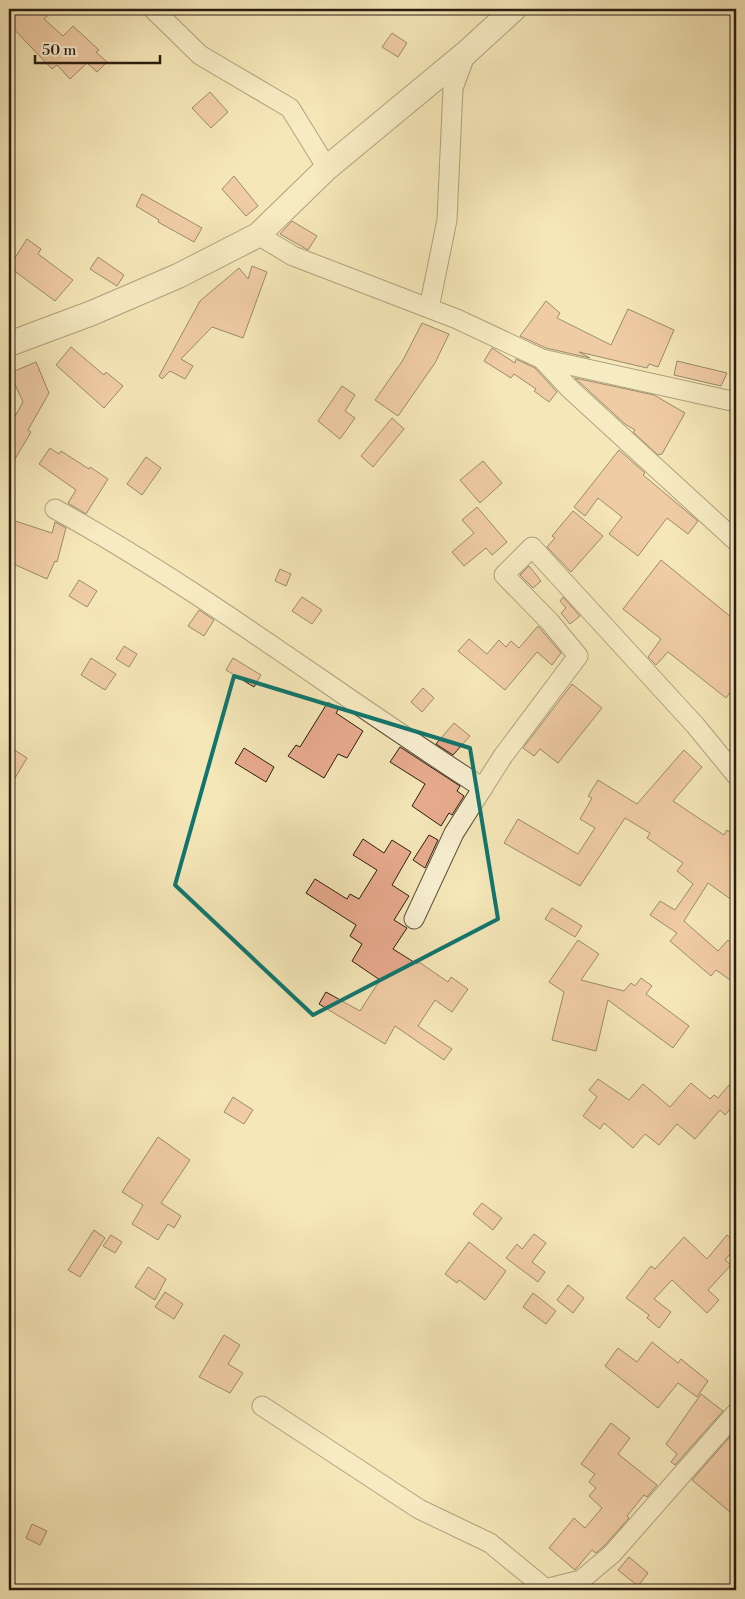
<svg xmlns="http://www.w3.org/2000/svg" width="745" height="1599" font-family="'Libre Bodoni',serif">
<rect width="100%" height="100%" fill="#f5e7b8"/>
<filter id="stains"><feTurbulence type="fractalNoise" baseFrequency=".004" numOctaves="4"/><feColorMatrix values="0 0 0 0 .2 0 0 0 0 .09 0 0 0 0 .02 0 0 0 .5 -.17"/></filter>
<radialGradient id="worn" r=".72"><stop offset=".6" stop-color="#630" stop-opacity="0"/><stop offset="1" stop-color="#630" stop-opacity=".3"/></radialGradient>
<g fill="#e8ab8e" stroke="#2a1d11">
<polygon points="9,9 55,9 44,19 63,36 73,26 99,50 96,52 107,62 97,72 87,63 70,79 57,65 52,69 9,24"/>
<polygon points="392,33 407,43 398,57 382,47"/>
<polygon points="210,92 228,112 211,128 192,108"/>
<polygon points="234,176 258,206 246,216 222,189"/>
<polygon points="142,194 202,228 194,242 158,222 159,220 136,206"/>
<polygon points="292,221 317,236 308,250 280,234"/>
<polygon points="27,239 41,249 38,254 73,280 55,301 9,267"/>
<polygon points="98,257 124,275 117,286 90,269"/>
<polygon points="252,266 267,272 243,338 212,327 181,359 193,366 185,379 170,371 162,379 159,376 200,301 239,268 248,279"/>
<polygon points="546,301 560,313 557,318 611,345 628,309 674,330 658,367 649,364 647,368 579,352 590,358 546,348 520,336"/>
<polygon points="422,323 449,334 435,363 398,416 375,400 403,360"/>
<polygon points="71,347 104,375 106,372 123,386 104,408 56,365"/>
<polygon points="492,348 515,363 516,359 535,368 557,392 549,402 534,391 536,389 514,374 511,378 484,361"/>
<polygon points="677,361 727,373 721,386 674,375"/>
<polygon points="36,362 49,393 28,430 31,432 9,469 9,427 23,402 10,373"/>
<polygon points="575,378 654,395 685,413 662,454 658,455 633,432 635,430 625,424"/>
<polygon points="342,386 355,395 345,411 355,418 340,439 318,421"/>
<polygon points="392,418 404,429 373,467 361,456"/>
<polygon points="50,448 59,454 61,451 89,469 90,467 108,479 86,514 68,503 76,490 39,464"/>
<polygon points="619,450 645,473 643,475 698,521 688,534 667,518 638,556 609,534 622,517 598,498 585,516 574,507"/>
<polygon points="146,457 161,468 142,495 127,484"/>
<polygon points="483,461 502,483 480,503 460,480"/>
<polygon points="477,507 507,542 492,555 486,548 464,566 452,552 474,533 462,520"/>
<polygon points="573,511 603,536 571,572 547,547 555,538 552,536"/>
<polygon points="9,519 52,533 55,522 66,528 57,562 55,561 47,579 9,562 9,543 13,535 9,533"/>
<polygon points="661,560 736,621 736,685 726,698 668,652 656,665 648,657 661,639 623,609"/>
<polygon points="529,566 541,581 533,588 520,575"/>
<polygon points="280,569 291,574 286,586 275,581"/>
<polygon points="79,580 97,591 87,607 69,596"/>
<polygon points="302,597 322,610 312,624 292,611"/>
<polygon points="563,597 580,616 570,624 561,613 566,608 560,601"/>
<polygon points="199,610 214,620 204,636 188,626"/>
<polygon points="538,626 561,653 552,665 537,652 505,690 458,651 469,639 487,654 499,640 506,647 511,641 519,648"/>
<polygon points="124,646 137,654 129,667 116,659"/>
<polygon points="91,658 116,674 105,690 81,675"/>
<polygon points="233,658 261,675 254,687 226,670"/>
<polygon points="572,684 602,708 558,763 540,749 534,756 523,748"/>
<polygon points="423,688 434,698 422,712 411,702"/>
<polygon points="328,702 339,708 336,713 363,731 347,758 338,754 324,778 288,756 296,745 300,747"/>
<polygon points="454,723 470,736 453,755 436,744"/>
<polygon points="400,747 460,786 457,791 464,796 452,815 449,813 441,826 412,806 425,784 390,762"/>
<polygon points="244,748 274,767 266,782 235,763"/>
<polygon points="13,749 27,758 9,788 9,757"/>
<polygon points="684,750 702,767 673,801 724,835 727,830 736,837 736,903 708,883 684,921 718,951 728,940 736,948 736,984 716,970 711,976 670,941 677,933 650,915 660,901 675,910 693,884 677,871 683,863 647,838 650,833 625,818 580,886 504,843 518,819 578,854 595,828 580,819 592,798 588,796 598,780 637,804"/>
<polygon points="429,835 438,840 425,868 413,860"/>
<polygon points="363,839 384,853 392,840 411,852 392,885 409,896 394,920 407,928 393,949 417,964 419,962 448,982 451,977 468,989 452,1012 435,1000 418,1026 452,1049 444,1060 395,1026 385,1044 319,1004 326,992 360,1011 380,980 352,961 362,944 350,936 356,925 306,893 315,879 347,899 350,894 359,899 377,870 353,855"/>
<polygon points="552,908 582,926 575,937 545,919"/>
<polygon points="578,940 599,954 581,980 624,991 631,983 635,986 641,978 652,986 646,994 689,1026 673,1048 608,1000 596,1051 552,1040 564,992 549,982"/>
<polygon points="736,1077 736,1102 725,1115 720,1110 695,1139 677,1124 659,1145 645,1134 633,1148 604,1123 600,1129 583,1116 597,1097 589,1090 598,1079 629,1100 643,1084 670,1107 691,1083 710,1099 714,1095 718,1098"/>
<polygon points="233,1097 253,1110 244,1124 224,1112"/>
<polygon points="158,1137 190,1160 161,1203 181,1216 174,1228 168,1224 158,1240 132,1224 143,1205 122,1192"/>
<polygon points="482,1203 502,1218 493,1230 473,1214"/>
<polygon points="94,1230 105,1238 80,1277 68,1270"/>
<polygon points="534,1234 546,1243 532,1262 545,1272 538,1282 506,1258 517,1244 522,1249"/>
<polygon points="111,1235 122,1242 115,1253 103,1246"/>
<polygon points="727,1235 736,1243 736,1247 725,1260 731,1265 708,1290 719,1300 707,1313 672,1280 654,1299 671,1312 659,1328 647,1318 649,1315 626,1298 651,1266 655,1269 684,1237 707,1259"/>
<polygon points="469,1242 506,1271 485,1300 459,1280 457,1283 445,1274"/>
<polygon points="148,1267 166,1279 155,1300 135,1287"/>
<polygon points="568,1285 584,1298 573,1313 557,1300"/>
<polygon points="165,1292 183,1304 174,1319 155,1307"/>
<polygon points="533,1293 556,1311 546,1324 523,1307"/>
<polygon points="224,1335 240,1345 228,1364 243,1373 230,1393 199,1377"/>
<polygon points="652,1342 678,1363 681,1359 708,1381 697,1397 678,1383 658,1408 605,1366 618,1348 637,1362"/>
<polygon points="701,1394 723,1411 675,1465 671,1462 677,1454 666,1444"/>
<polygon points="611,1423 630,1438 618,1454 657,1485 647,1497 644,1495 627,1516 629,1518 604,1546 596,1553 592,1550 575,1570 549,1548 574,1518 585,1528 602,1508 589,1496 596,1488 589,1482 595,1474 581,1464"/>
<polygon points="736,1430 736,1517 692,1480"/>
<polygon points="32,1524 47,1531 40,1545 26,1538"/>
<polygon points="629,1557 648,1573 638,1586 618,1570"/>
</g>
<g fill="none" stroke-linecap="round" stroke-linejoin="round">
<g stroke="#5d503b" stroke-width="21">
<g id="minor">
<polyline points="153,9 200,55 290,108 327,168"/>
<polyline points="258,235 293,256 457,319 542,359 736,402"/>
<polyline points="429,308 447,220 453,88 466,53"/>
<polyline points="542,359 570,389 736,541"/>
<path d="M55 509C204 591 339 696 483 788"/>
<polyline points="414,919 454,833 503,756 578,656 550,622 504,575 532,547 695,725 736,775"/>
<polyline points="262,1406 419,1509 490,1543 546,1589"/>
<polyline points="541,1590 581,1580 612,1554 736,1413"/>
</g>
</g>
<g stroke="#5d503b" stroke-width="26">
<polyline id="tertiary" points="9,344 92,313 178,276 258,235 327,168 466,53 514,9"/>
</g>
<use href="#minor" stroke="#f8efd1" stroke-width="19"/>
<use href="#tertiary" stroke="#f8efd1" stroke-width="24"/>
</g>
<path d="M0 0H745V1599H0ZM234 676 470 748 498 919 313 1015 175 885Z" fill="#f5e7b8" fill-opacity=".55" fill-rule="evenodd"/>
<path fill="none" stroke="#0f766e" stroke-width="4" stroke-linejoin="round" d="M234 676 470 748 498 919 313 1015 175 885Z"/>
<rect width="745" height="1599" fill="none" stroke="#f5e7b8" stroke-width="30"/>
<rect x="10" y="10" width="725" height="1579" fill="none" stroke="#2a1d11" stroke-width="2.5"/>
<rect x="15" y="15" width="715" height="1569" fill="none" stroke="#2a1d11"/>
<path d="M35 55v8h125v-8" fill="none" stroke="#2a1d11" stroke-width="2.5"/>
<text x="42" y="55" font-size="15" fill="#2a1d11" stroke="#f8efd1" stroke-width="4" paint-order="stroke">50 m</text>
<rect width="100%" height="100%" filter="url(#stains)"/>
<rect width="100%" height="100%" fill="url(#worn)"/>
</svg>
